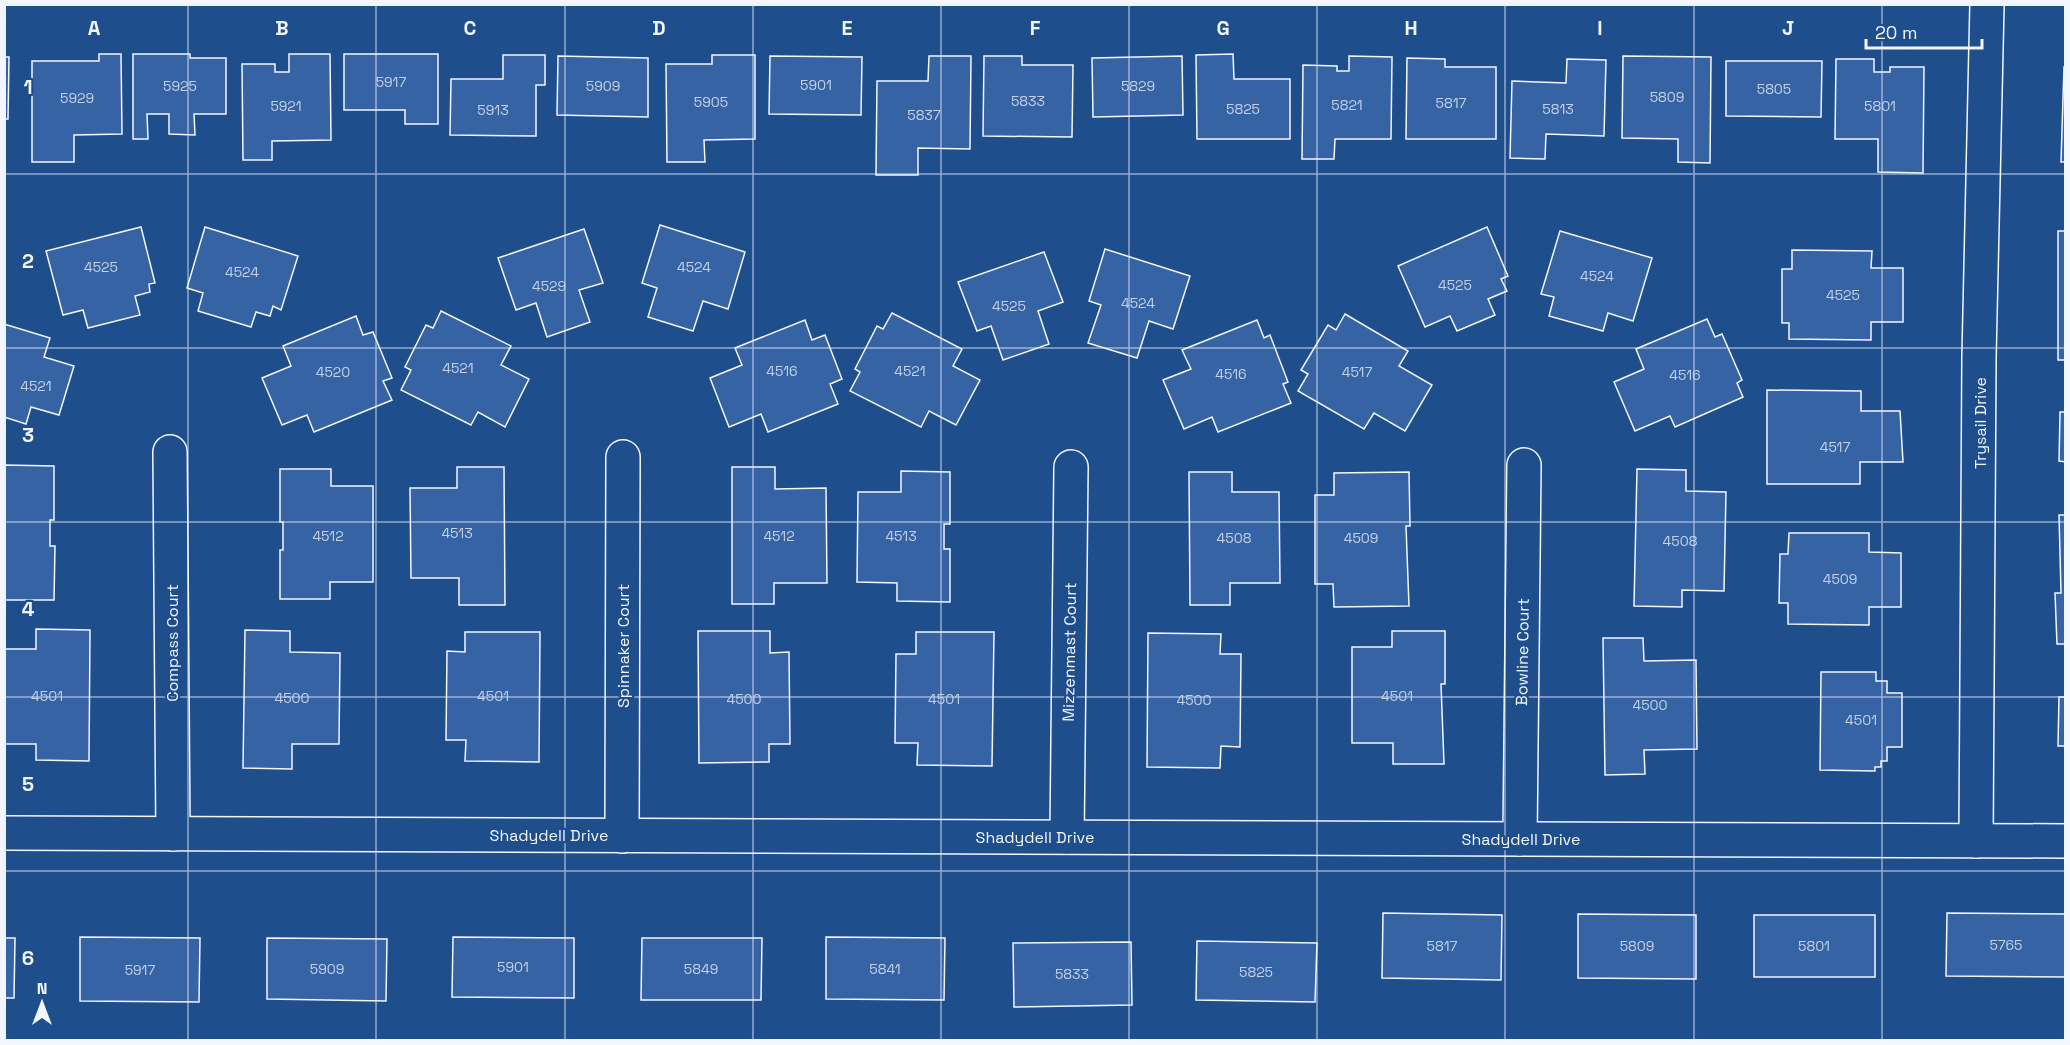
<svg xmlns="http://www.w3.org/2000/svg" width="2070" height="1045" font-family="'Space Grotesk',sans-serif">
<rect width="100%" height="100%" fill="#1f4e8c"/>
<g fill="#3563a3" stroke="#f2f6ff" stroke-width="1.5">
<polygon points="99,54 121,54 122,134 74,135 74,162 32,162 32,61 99,61"/>
<polygon points="133,54 190,54 190,58 226,58 226,114 194,114 195,135 169,134 169,114 147,114 148,139 133,139"/>
<polygon points="289,54 330,54 331,140 272,141 272,160 243,160 242,64 275,64 275,72 289,72"/>
<polygon points="344,54 438,54 438,124 405,124 405,110 344,110"/>
<polygon points="1233,54 1234,79 1290,79 1290,139 1197,139 1196,55"/>
<polygon points="503,55 545,55 545,85 536,85 536,136 450,135 451,79 503,79"/>
<polygon points="712,55 755,55 755,139 704,140 705,162 667,162 666,64 712,64"/>
<polygon points="558,56 648,58 648,117 557,115"/>
<polygon points="770,56 862,57 861,115 769,114"/>
<polygon points="929,56 971,56 970,149 918,148 918,175 876,175 877,81 928,81"/>
<polygon points="984,56 1022,56 1022,65 1073,65 1072,137 983,136"/>
<polygon points="1182,56 1183,115 1093,117 1092,58"/>
<polygon points="1349,56 1392,57 1391,139 1335,139 1334,159 1302,159 1303,65 1337,66 1337,71 1349,71"/>
<polygon points="1623,56 1711,57 1710,163 1678,162 1678,139 1622,138"/>
<polygon points="4,57 9,57 8,119 4,119"/>
<polygon points="1407,58 1445,59 1445,67 1496,67 1496,139 1406,139"/>
<polygon points="1567,59 1606,60 1604,136 1546,134 1545,159 1510,158 1512,81 1566,83"/>
<polygon points="1836,59 1874,59 1874,72 1890,72 1890,67 1924,67 1923,173 1878,172 1878,139 1835,139"/>
<polygon points="1726,61 1822,61 1821,117 1726,116"/>
<polygon points="2064,67 2066,67 2066,162 2061,162"/>
<polygon points="660,225 745,252 728,309 703,301 693,331 648,317 657,288 642,283"/>
<polygon points="141,227 155,283 149,284 150,292 135,296 140,315 88,328 83,310 63,315 46,251"/>
<polygon points="205,227 298,256 281,310 273,306 270,316 256,312 251,327 198,311 203,293 187,288"/>
<polygon points="1487,227 1508,276 1501,279 1507,291 1488,299 1495,315 1457,331 1450,316 1425,327 1398,266"/>
<polygon points="584,229 603,283 579,290 590,322 547,337 536,303 516,310 498,258"/>
<polygon points="1560,231 1652,258 1633,321 1608,313 1603,331 1549,316 1554,297 1541,294"/>
<rect x="2058" y="231" width="8" height="129"/>
<polygon points="1105,249 1190,276 1173,329 1149,321 1137,358 1088,343 1101,305 1089,301"/>
<polygon points="1792,250 1872,251 1871,268 1903,268 1903,322 1871,322 1871,340 1789,339 1789,323 1782,323 1782,269 1792,269"/>
<polygon points="1044,252 1063,302 1038,311 1049,344 1003,360 991,326 977,331 958,282"/>
<polygon points="441,311 511,346 501,365 529,379 505,427 478,412 471,425 401,390 411,370 405,367 426,325 433,328"/>
<polygon points="892,313 962,349 953,366 980,380 956,425 929,411 921,427 850,391 860,372 855,369 877,326 883,329"/>
<polygon points="1345,314 1408,351 1399,366 1432,385 1405,431 1374,413 1364,429 1298,391 1308,374 1301,370 1328,325 1336,330"/>
<polygon points="356,316 363,335 373,332 392,378 383,381 392,400 314,432 307,415 282,425 262,378 291,366 283,346"/>
<polygon points="1707,319 1715,337 1722,334 1742,380 1737,383 1743,397 1675,427 1670,416 1635,431 1614,382 1644,369 1636,349"/>
<polygon points="805,320 812,340 825,335 842,379 830,384 838,404 768,432 761,414 729,427 710,378 742,365 735,348"/>
<polygon points="1257,320 1264,338 1270,335 1288,382 1283,384 1291,403 1218,432 1212,417 1184,429 1163,380 1191,369 1182,350"/>
<polygon points="4,324 50,338 44,357 74,366 59,415 31,407 26,424 4,417"/>
<polygon points="1767,390 1861,391 1861,411 1900,411 1903,462 1860,462 1860,484 1767,484"/>
<polygon points="2060,412 2066,412 2066,462 2059,461"/>
<polygon points="4,465 54,466 54,520 50,520 50,546 55,546 54,600 4,600"/>
<polygon points="457,467 504,467 505,605 459,605 459,578 411,578 410,488 457,488"/>
<polygon points="732,467 775,467 775,489 826,488 827,583 774,583 774,604 732,604"/>
<polygon points="280,469 331,469 331,486 373,486 373,582 330,582 330,599 280,599 280,550 283,550 283,522 280,522"/>
<polygon points="1637,469 1686,470 1686,491 1726,492 1724,591 1682,590 1682,607 1634,606"/>
<polygon points="901,471 950,472 950,524 944,524 944,549 950,549 950,602 897,601 897,583 857,582 858,492 901,492"/>
<polygon points="1189,472 1232,472 1232,492 1279,492 1280,583 1230,583 1230,605 1190,605"/>
<polygon points="1409,472 1410,526 1406,526 1409,606 1334,607 1333,584 1315,584 1315,495 1334,495 1334,473"/>
<polygon points="2059,515 2066,515 2066,644 2057,644 2055,593 2061,593"/>
<polygon points="1789,533 1869,533 1869,552 1901,553 1901,607 1869,607 1869,625 1788,624 1788,603 1779,603 1780,554 1788,554"/>
<polygon points="36,629 90,630 89,761 36,760 36,744 4,744 4,649 36,649"/>
<polygon points="245,630 290,631 290,652 340,653 339,744 292,744 292,769 243,768"/>
<polygon points="698,631 770,631 770,653 789,652 790,744 769,744 769,762 699,763"/>
<polygon points="1392,631 1445,631 1445,684 1441,684 1444,764 1393,764 1393,743 1352,743 1352,647 1392,647"/>
<polygon points="465,632 540,632 539,762 465,761 466,740 446,740 447,651 465,652"/>
<polygon points="916,632 994,632 992,766 917,765 918,743 895,743 896,654 916,654"/>
<polygon points="1148,633 1221,634 1220,654 1241,654 1240,747 1221,746 1220,768 1147,767"/>
<polygon points="1603,638 1643,638 1644,661 1696,660 1697,749 1644,750 1645,774 1605,775"/>
<polygon points="1821,672 1876,672 1876,681 1887,681 1887,693 1902,693 1902,747 1887,747 1887,761 1881,761 1881,767 1875,767 1875,771 1820,770"/>
<polygon points="2059,697 2066,697 2066,746 2058,746"/>
<polygon points="1383,913 1502,915 1501,980 1382,978"/>
<polygon points="1947,913 2065,914 2065,977 1946,976"/>
<polygon points="1578,914 1696,915 1696,979 1578,978"/>
<rect x="1754" y="915" width="121" height="62"/>
<polygon points="80,937 200,938 199,1002 80,1001"/>
<polygon points="453,937 574,938 574,998 452,997"/>
<polygon points="826,937 945,938 944,1000 826,999"/>
<polygon points="4,938 15,938 14,998 4,998"/>
<polygon points="267,938 387,939 386,1001 267,999"/>
<polygon points="642,938 762,938 761,1000 641,1000"/>
<polygon points="1197,941 1317,943 1315,1002 1196,1000"/>
<polygon points="1131,942 1132,1005 1014,1007 1013,943"/>
</g>
<g fill="none" stroke-linecap="round" stroke-linejoin="round">
<g stroke="#f2f6ff" stroke-width="36">
<g id="minor">
<polyline points="170,452 173,834"/>
<polyline points="622,836 623,457"/>
<polyline points="1067,837 1071,467"/>
<polyline points="1520,839 1524,465"/>
<polyline points="1976,841 1979,357 1987,4"/>
</g>
</g>
<g stroke="#f2f6ff" stroke-width="36">
<polyline id="tertiary" points="4,833 2066,841"/>
</g>
<use href="#minor" stroke="#1f4e8c" stroke-width="33"/>
<use href="#tertiary" stroke="#1f4e8c" stroke-width="33"/>
</g>
<path fill="none" stroke="#f2f6ff" stroke-width="1.5" stroke-opacity="0.55" d="M188 4V1040M376 4V1040M565 4V1040M753 4V1040M941 4V1040M1129 4V1040M1317 4V1040M1505 4V1040M1694 4V1040M1882 4V1040M4 174H2066M4 348H2066M4 522H2066M4 697H2066M4 871H2066"/>
<g text-anchor="middle" stroke-width="4.5" stroke-linejoin="round" paint-order="stroke">
<g font-size="14" fill="#c3d1e8">
<text x="391" y="87">5917</text>
<text x="816" y="90">5901</text>
<text x="180" y="91">5925</text>
<text x="603" y="91">5909</text>
<text x="1138" y="91">5829</text>
<text x="1774" y="94">5805</text>
<text x="1667" y="102">5809</text>
<text x="77" y="103">5929</text>
<text x="1028" y="106">5833</text>
<text x="711" y="107">5905</text>
<text x="1451" y="108">5817</text>
<text x="1347" y="110">5821</text>
<text x="286" y="111">5921</text>
<text x="1880" y="111">5801</text>
<text x="1243" y="114">5825</text>
<text x="1558" y="114">5813</text>
<text x="493" y="115">5913</text>
<text x="924" y="120">5837</text>
<text x="101" y="272">4525</text>
<text x="694" y="272">4524</text>
<text x="242" y="277">4524</text>
<text x="1597" y="281">4524</text>
<text x="1455" y="290">4525</text>
<text x="549" y="291">4529</text>
<text x="1843" y="300">4525</text>
<text x="1138" y="308">4524</text>
<text x="1009" y="311">4525</text>
<text x="458" y="373">4521</text>
<text x="782" y="376">4516</text>
<text x="910" y="376">4521</text>
<text x="333" y="377">4520</text>
<text x="1357" y="377">4517</text>
<text x="1231" y="379">4516</text>
<text x="1685" y="380">4516</text>
<text x="36" y="391">4521</text>
<text x="1835" y="452">4517</text>
<text x="457" y="538">4513</text>
<text x="328" y="541">4512</text>
<text x="779" y="541">4512</text>
<text x="901" y="541">4513</text>
<text x="1234" y="543">4508</text>
<text x="1361" y="543">4509</text>
<text x="1680" y="546">4508</text>
<text x="1840" y="584">4509</text>
<text x="47" y="701">4501</text>
<text x="493" y="701">4501</text>
<text x="1397" y="701">4501</text>
<text x="292" y="703">4500</text>
<text x="744" y="704">4500</text>
<text x="944" y="704">4501</text>
<text x="1194" y="705">4500</text>
<text x="1650" y="710">4500</text>
<text x="1861" y="725">4501</text>
<text x="2006" y="950">5765</text>
<text x="1442" y="951">5817</text>
<text x="1637" y="951">5809</text>
<text x="1814" y="951">5801</text>
<text x="513" y="972">5901</text>
<text x="327" y="974">5909</text>
<text x="701" y="974">5849</text>
<text x="885" y="974">5841</text>
<text x="140" y="975">5917</text>
<text x="1256" y="977">5825</text>
<text x="1072" y="979">5833</text>
</g>
<g font-size="16" fill="#f2f6ff" stroke="#1f4e8c">
<text transform="translate(1980 423) rotate(-90)" y="6">Trysail Drive</text>
<text transform="translate(172 643) rotate(-90)" y="6">Compass Court</text>
<text transform="translate(623 646) rotate(-90)" y="6">Spinnaker Court</text>
<text transform="translate(1069 652) rotate(-89)" y="6">Mizzenmast Court</text>
<text transform="translate(1522 652) rotate(-89)" y="6">Bowline Court</text>
<text x="549" y="841">Shadydell Drive</text>
<text x="1035" y="843">Shadydell Drive</text>
<text x="1521" y="845">Shadydell Drive</text>
</g>
</g>
<g font-size="20" text-anchor="middle" font-weight="bold" fill="#f2f6ff" stroke="#1f4e8c" stroke-width="4.5" stroke-linejoin="round" paint-order="stroke">
<text x="94" y="35">A</text>
<text x="282" y="35">B</text>
<text x="470" y="35">C</text>
<text x="659" y="35">D</text>
<text x="847" y="35">E</text>
<text x="1035" y="35">F</text>
<text x="1223" y="35">G</text>
<text x="1411" y="35">H</text>
<text x="1600" y="35">I</text>
<text x="1788" y="35">J</text>
<text x="28" y="94">1</text>
<text x="28" y="268">2</text>
<text x="28" y="442">3</text>
<text x="28" y="616">4</text>
<text x="28" y="791">5</text>
<text x="28" y="965">6</text>
</g>
<rect width="2070" height="1045" fill="none" stroke="#f2f6ff" stroke-width="12"/>
<g transform="translate(42 1003)" stroke="#1f4e8c" stroke-width="4.5" paint-order="stroke">
<path d="M0-4.5L10 22L0 15L-10 22Z" fill="#f2f6ff"/>
<text y="-9" font-size="16" font-weight="bold" text-anchor="middle" fill="#f2f6ff">N</text>
</g>
<path d="M1866 39v9h116v-9" fill="none" stroke="#f2f6ff" stroke-width="3"/>
<text x="1875" y="39" font-size="18" fill="#f2f6ff" stroke="#1f4e8c" stroke-width="4.5" paint-order="stroke">20 m</text>
</svg>
